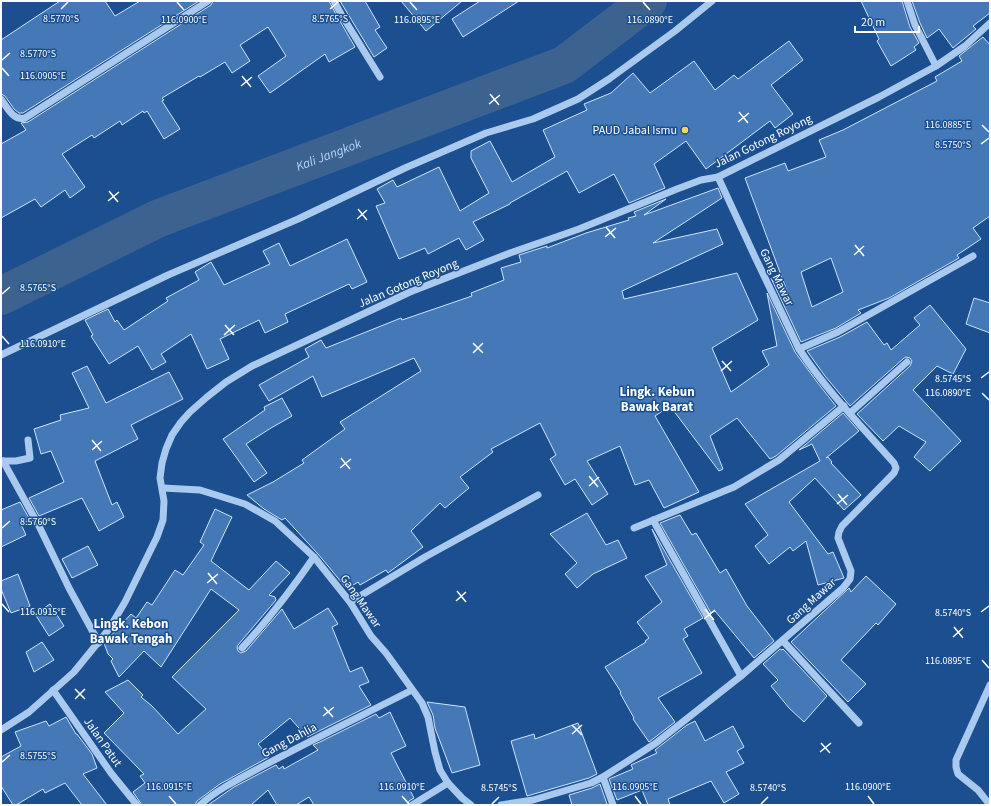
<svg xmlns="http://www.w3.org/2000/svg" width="991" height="806" font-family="'Source Sans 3',sans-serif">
<rect width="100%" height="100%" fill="#1b4f8f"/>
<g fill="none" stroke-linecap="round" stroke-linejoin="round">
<path stroke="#3c6290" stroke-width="38" id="s1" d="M1 296 157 219 564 65 648 1"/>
</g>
<g fill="#4478b7" stroke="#cfe3fa" fill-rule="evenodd">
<polygon points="60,1 105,1 115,16 140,1 199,1 23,113 19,113 14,109 5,96 1,94 1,40"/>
<polygon points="213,1 329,1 337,16 355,47 329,62 325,54 270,93 258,76 286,56 268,27 240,45 250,61 232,73 225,62 200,77 199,76 162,98 164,100 162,101 180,129 164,139 147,111 144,113 143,111 122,125 120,121 94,138 92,135 62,154 85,187 70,198 65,190 41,207 35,199 1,218 1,144 26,130 21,123 28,122 211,5"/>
<polygon points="340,1 365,1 380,27 375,30 387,48 374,57"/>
<polygon points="401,1 462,1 426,31"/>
<polygon points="480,1 519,1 463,37 452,19"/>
<polygon points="861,1 902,1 910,27 919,43 914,47 916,50 891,66 877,41 879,39"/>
<polygon points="912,1 990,1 990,13 973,26 976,29 953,48 939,29 927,38 920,23"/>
<path d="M983 37 990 45V216L973 228 981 239 957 255 959 258 889 298 858 310 861 313 836 328 801 342 771 278 783 297 788 294 745 178 785 163 788 171 826 157 819 140 843 130 937 81 935 77 962 61 959 56ZM831 258 843 292 812 307 801 272Z"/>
<polygon points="789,41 803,60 771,85 793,114 775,128 770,121 706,169 686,141 654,164 665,188 629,203 614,174 579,193 567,171 510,203 510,204 473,222 484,240 466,250 459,238 428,254 425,248 399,259 376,206 385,203 377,189 393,180 397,187 439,167 460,211 489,193 471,158 471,151 490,141 512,182 555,157 543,130 587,110 584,104 611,93 633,73 650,93 694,61 715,90 734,75 738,79"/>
<polygon points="718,188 722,198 653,243 717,229 723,244 622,291 624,299 737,273 758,320 712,348 731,392 769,365 762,351 777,346 767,293 795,352 817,382 836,406 776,456 770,459 737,418 710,436 723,469 719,471 670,406 655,416 699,492 664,508 649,480 635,485 620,446 587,461 608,494 592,505 575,479 565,485 550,459 556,455 540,423 491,449 493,452 460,477 469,488 445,508 440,503 411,531 423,547 388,573 386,570 360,585 358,582 347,589 318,554 285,518 282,520 264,509 247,495 273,482 304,463 302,460 345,429 340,422 421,371 414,358 322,397 313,376 269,401 259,385 309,357 305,349 321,340 326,348 401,318 402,320 472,296 471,293 504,280 501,268 521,262 519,255 547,246 547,248 586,233 629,220 628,218 636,216 634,212 666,199 644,215"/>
<polygon points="347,239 367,282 352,289 349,284 285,314 288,322 265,333 259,320 220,339 229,359 207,369 191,334 161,354 166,362 152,370 138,346 109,364 91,336 93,335 85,320 108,309 115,322 117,320 124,330 168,301 166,298 199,280 195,272 211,262 224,285 270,264 263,251 279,243 290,266"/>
<polygon points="974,298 990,303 990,333 966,324"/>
<polygon points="930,305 966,349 953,374 937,366 913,390 961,441 930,471 914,457 926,442 899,426 883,441 857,414 910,366 912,361 910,358 906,357 904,358 850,406 825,376 807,351 840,337 867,322 884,345 887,343 891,350 920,325 914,318"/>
<polygon points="87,366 106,403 169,372 183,399 131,425 138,439 95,461 112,505 117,502 124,517 99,531 82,498 39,516 29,498 64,482 51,451 41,454 34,429 61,420 60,415 89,408 72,373"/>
<polygon points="282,398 292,416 271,428 246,444 267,473 254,482 223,439 265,410 264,407"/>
<polygon points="843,413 859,431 826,458 828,457 832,462 831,463 861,495 844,510 815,478 789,502 828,554 833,552 844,578 818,585 806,541 793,551 790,547 769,564 755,546 768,535 745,504 820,461 812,444 799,450"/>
<polygon points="20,502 30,520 21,524 26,535 1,547 1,510"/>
<polygon points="215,509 232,517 211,561 249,590 276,561 290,573 269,595 275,597 276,600 238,645 237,647 238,651 241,653 246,651 282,609 294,629 328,608 338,624 332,627 350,672 362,667 369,682 359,686 371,705 307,737 290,718 258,744 269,757 220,784 197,801 195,805 142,805 133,792 145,783 140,776 144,774 104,733 124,713 105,692 128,680 143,695 141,697 152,706 178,734 206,709 172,677 239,610 211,589 161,667 144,651 119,677 111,661 113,659 108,654 104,643 131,614 136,618 147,602 152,605 175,570 183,575 204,545 200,542"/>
<polygon points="587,513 606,545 618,540 627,558 593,574 577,588 565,574 577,563 550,534"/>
<polygon points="680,515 692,535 696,533 720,573 726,569 747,606 774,641 754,658 715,611 711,613 660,523"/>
<polygon points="652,529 703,618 684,629 688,636 683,639 702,673 658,698 675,722 649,742 633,719 634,718 620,693 621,692 605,667 646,642 645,641 649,638 637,622 662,602 645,576 667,565"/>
<polygon points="88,546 98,565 72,578 62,559"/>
<polygon points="18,574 30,606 11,613 1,589 1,581"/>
<polygon points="866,576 896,604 878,625 876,623 841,660 866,684 848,702 791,642 849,588 851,592"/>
<polygon points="50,604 64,626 49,636 35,614"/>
<polygon points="42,642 54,660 34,672 26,652"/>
<polygon points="780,649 782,650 783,649 827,696 804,722 789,708 771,686 778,680 763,664"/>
<polygon points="427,702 465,707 480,765 452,773 435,728 433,715"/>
<polygon points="390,712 406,746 391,753 414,798 409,801 407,805 314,805 309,797 296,805 277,805 268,790 251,805 208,805 234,787 276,765 279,769 283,766 284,769 318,750 313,745 322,741 376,714 379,718"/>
<polygon points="66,717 76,734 77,734 92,754 97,768 83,774 107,805 82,805 65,783 45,793 43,789 16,805 13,805 1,786 1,757 21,746 15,732 46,721 49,726"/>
<polygon points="695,721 705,741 733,726 744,747 737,751 744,763 726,772 739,794 724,803 711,781 668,799 670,805 648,805 642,790 617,800 609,779 633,769 631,765 657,753 655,750 687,725"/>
<polygon points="578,723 597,774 589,778 527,796 511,741 534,734 535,739"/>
<polygon points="600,784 607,804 604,805 572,805 569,795 592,788"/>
</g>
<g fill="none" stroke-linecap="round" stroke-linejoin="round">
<g stroke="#a9c9ee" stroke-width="7">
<polyline points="334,1 341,14 380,77"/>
<polyline points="907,1 915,25 936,66"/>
<path d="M1 99C7 107 13 121 25 118L208 1"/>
<polyline points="799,349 838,332 973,256"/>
<polyline points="1,355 168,275 298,219 405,168 486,133 533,119 578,99 609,79 675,31 712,1"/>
<polyline points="850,413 907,362"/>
<polyline points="1,461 16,461 30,458 28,440"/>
<polyline points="3,461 39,526 69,588 99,643"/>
<polyline points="163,488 200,490 245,504 275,521 314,557 350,602 371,636 386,653 422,703 428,717 435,752 440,770 448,783 462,798 471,805"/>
<polyline points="653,520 741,676"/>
<polyline points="634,528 734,487 779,460 844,406"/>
<polyline points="350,602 425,557 538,495"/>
<polyline points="783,641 859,723"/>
<path d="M242 648C269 619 292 589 314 557"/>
<polyline points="990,685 956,760 956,767 958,774 978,790 990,805"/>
<polyline points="53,690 111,773 137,805"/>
<polyline points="1,730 29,712 74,672 109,629 125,602 157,537 163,520 164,501 160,478 162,463 166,449 172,435 181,422 190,412 207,397 226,382 252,366 410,292 510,253 579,229 677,189 701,180 718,177 879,97 936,66 965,46 990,23"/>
<polyline points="603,777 613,805"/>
<path d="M200 805C219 788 243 777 265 765 313 739 363 715 412 690"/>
<polyline points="412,805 448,783"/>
<path d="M501 805 533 800 591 783 603 777 656 743 741 676 843 588 850 579 851 571 838 538 839 532 842 526 894 473 896 468 894 463C861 426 826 390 799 349L755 257 718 177"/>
</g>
</g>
<path fill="none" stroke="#fff" stroke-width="1.5" d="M177 2 184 10M410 2 417 10M643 2 650 10M61 9 68 2M330 9 338 2M2 60 10 53M2 68 9 76M242 76 251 87M241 86 252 77M490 94 499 105M489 104 500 95M739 112 748 123M738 122 749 113M982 125 989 132M981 144 989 138M109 191 118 202M108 201 119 192M358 209 367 220M357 219 367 210M606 227 615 238M605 237 616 228M855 245 864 256M854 255 864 246M2 294 10 287M225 325 234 335M224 335 235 325M2 336 9 344M473 343 483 353M473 353 483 343M722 361 731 371M721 371 732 361M981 378 989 372M982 393 989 400M92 440 101 451M92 450 102 441M341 458 350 469M340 468 351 459M589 476 598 487M589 486 599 477M838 494 847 505M837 504 848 495M2 528 10 521M208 573 217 584M207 583 218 574M457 591 466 602M456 601 466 592M2 604 9 612M705 609 714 620M981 612 989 606M704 619 715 610M954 627 963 638M953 637 963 628M982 660 989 668M75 689 85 699M75 699 85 689M324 707 333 717M323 716 334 707M572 725 582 735M572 734 582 725M821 743 830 753M820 752 831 743M2 762 10 755M169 796 176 804M402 796 409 804M635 796 641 804M868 796 874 804M492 804 499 797M761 804 768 797"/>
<circle fill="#ffd166" stroke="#1b4f8f" stroke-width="1.5" cx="685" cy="130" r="4"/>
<g text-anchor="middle" stroke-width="3" stroke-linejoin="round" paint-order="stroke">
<g font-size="12" fill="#fff" stroke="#1b4f8f" text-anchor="end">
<text x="677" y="134">PAUD Jabal Ismu</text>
</g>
<g font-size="12" fill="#fff" stroke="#1b4f8f">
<text transform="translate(763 141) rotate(-26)" y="4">Jalan Gotong Royong</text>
<text transform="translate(777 277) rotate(64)" y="4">Gang Mawar</text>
<text transform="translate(408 283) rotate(-23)" y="4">Jalan Gotong Royong</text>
<text transform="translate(361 601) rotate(55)" y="4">Gang Mawar</text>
<text transform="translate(811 601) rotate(-42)" y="4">Gang Mawar</text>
<text transform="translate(289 740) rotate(-28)" y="4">Gang Dahlia</text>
<text transform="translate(103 742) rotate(55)" y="4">Jalan Patut</text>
</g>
<g font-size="13" font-style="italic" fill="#b5d3f5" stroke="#1b4f8f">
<text dy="5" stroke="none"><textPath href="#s1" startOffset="357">Kali Jangkok</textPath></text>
</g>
<g font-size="13" font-weight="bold" fill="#fff" stroke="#1b4f8f">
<text x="657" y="396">Lingk. Kebun<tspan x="657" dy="15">Bawak Barat</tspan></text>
<text x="131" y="628">Lingk. Kebon<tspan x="131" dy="15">Bawak Tengah</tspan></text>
</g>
</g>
<g font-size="10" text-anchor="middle" fill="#fff" stroke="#1b4f8f" stroke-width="3" stroke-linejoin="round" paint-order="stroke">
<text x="61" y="22">8.5770°S</text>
<text x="330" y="22">8.5765°S</text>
<text x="184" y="23">116.0900°E</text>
<text x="650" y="23">116.0890°E</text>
<text x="417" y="23">116.0895°E</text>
<text x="38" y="57">8.5770°S</text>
<text x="43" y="79">116.0905°E</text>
<text x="948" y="128">116.0885°E</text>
<text x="953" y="148">8.5750°S</text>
<text x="38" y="291">8.5765°S</text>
<text x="43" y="347">116.0910°E</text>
<text x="953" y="382">8.5745°S</text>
<text x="948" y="396">116.0890°E</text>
<text x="38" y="525">8.5760°S</text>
<text x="43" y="615">116.0915°E</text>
<text x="953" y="616">8.5740°S</text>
<text x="948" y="664">116.0895°E</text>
<text x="38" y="759">8.5755°S</text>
<text x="169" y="790">116.0915°E</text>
<text x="402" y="790">116.0910°E</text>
<text x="635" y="790">116.0905°E</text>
<text x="868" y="790">116.0900°E</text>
<text x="499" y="791">8.5745°S</text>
<text x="768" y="791">8.5740°S</text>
</g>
<rect width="991" height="806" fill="none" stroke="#ffffff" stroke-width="4"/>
<path d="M855 26v6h64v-6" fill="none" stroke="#ffffff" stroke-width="2"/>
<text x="861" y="26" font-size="12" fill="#ffffff" stroke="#1b4f8f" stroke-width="3" paint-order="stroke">20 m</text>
</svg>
